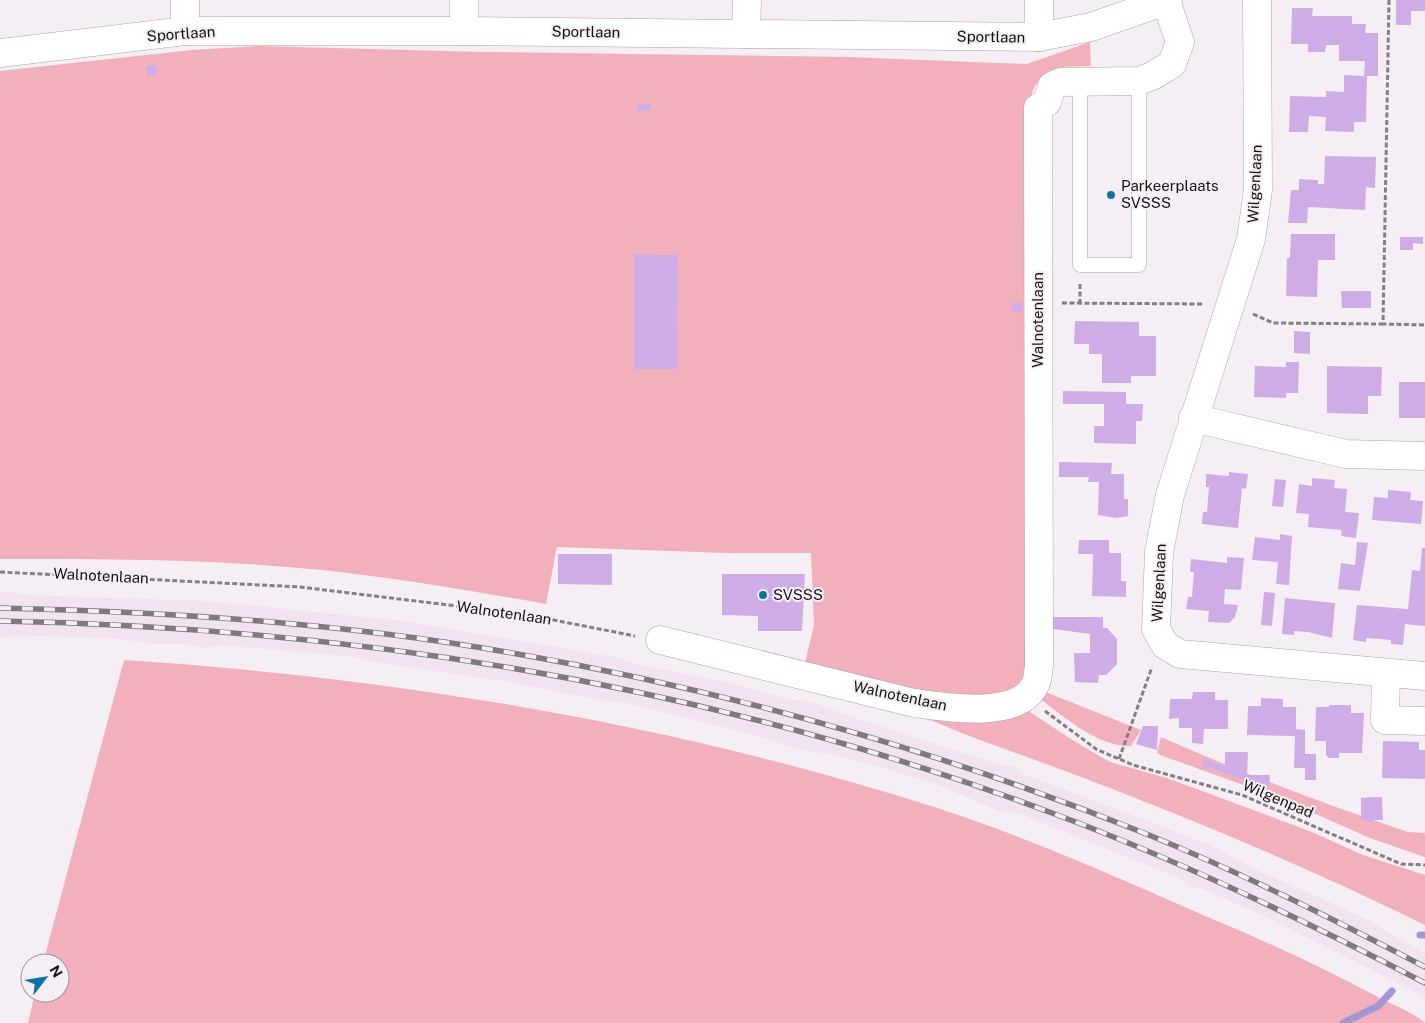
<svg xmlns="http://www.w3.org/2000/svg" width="1425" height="1023" font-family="'Public Sans',sans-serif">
<rect width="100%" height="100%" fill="#f5eef4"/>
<polygon fill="#f1e3ef" points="2,591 26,595 206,601 404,621 614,657 644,666 728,682 791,700 810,701 837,712 1000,765 1013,766 1024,774 1210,845 1251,867 1375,923 1380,928 1425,953 1425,997 1271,919 1201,888 1191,887 1177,877 1023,815 1008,811 1001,812 939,785 869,764 835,755 801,750 752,734 623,702 604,701 503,681 380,663 355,657 221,645 207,648 186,644 154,644 121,639 41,636 0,637 0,592"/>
<g fill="#f2b0bc">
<path d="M1090 42 1091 66C1063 67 1044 63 1032 93L1025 682C1018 686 1009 691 1001 694 953 706 855 675 805 663L814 625 811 553H726L557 547 546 604C472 591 397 578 322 570 215 559 107 559 0 559V71L192 50 259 46 483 52 849 57 1027 64Z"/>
<path d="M124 660C398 678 669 723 931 806 1029 837 1123 880 1217 921 1272 944 1325 969 1378 997 1393 1005 1413 1012 1425 1023H28L35 993H60V963H43Z"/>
<path d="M1043 691 1141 730 1131 746C1098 747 1066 718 1040 699Z"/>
<path d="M1027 710 1074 741 1110 762 1167 778 1312 832 1363 855 1425 875V925C1312 869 1194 820 1076 775 1021 754 966 737 913 712Z"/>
<path d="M1161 737C1242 773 1324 804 1408 832L1425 833V857L1370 838 1277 797 1160 755 1157 752Z"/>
</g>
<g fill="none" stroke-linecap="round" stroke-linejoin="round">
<g stroke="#a197d2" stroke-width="7">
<polyline points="1420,935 1425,935"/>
<polyline points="1343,1023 1378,1006 1392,991"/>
</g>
</g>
<g fill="#ceade6">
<polygon points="1396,0 1425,0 1425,11 1411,11 1411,25 1396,25"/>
<polygon points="1292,8 1313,8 1312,16 1352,16 1352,24 1366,24 1365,33 1378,33 1378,76 1367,76 1366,122 1354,122 1354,132 1325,131 1326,117 1309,116 1308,132 1289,132 1290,96 1326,97 1326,91 1344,92 1344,75 1364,76 1365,61 1339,61 1339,45 1326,45 1325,52 1308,52 1308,44 1291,44"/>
<polygon points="156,65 157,75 147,76 146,66"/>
<polygon points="637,104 651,104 651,110 637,111"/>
<polygon points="1325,156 1376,157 1375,188 1366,187 1365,210 1308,207 1307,223 1288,223 1291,190 1299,190 1299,179 1318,180 1318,184 1324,184"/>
<polygon points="1291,234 1335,234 1335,260 1318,260 1317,297 1286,296 1287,258 1290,258"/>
<polygon points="1400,237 1423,237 1423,244 1413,243 1413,250 1400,250"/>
<polygon points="634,254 678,255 677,369 634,369"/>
<polygon points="1341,291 1371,291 1371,308 1342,308"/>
<polygon points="1011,303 1022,303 1021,312 1012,311"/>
<polygon points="1075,321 1139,322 1139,336 1156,336 1156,376 1131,376 1131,383 1102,383 1102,354 1089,354 1089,344 1074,344"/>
<polygon points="1294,331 1310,332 1310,354 1294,353"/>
<polygon points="1286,362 1299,362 1298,393 1286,393 1286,398 1254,397 1255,366 1286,367"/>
<polygon points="1327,366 1382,367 1381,396 1368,396 1368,414 1327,413"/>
<rect x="1399" y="382" width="26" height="36"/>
<polygon points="1063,391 1126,392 1126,404 1143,404 1142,421 1136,421 1136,444 1094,443 1094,426 1104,426 1104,404 1063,404"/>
<polygon points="1059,462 1112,463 1111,474 1124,474 1124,499 1128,499 1128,516 1116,518 1098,515 1099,482 1088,482 1089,477 1059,477"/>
<polygon points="1229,472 1248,474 1246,489 1242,488 1238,528 1202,524 1203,512 1207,512 1209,487 1206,487 1206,474 1229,476"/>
<polygon points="1312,478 1335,480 1334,488 1347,489 1345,512 1359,513 1356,538 1341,536 1342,530 1308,527 1309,514 1296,513 1299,484 1312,486"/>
<polygon points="1275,479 1286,480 1283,507 1272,506"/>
<polygon points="1388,490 1411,492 1410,500 1423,501 1421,524 1372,520 1374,497 1388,498"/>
<polygon points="1280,534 1292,536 1289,585 1276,584 1278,562 1252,560 1255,537 1280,540"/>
<polygon points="1079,540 1109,540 1109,553 1121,553 1121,581 1126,581 1126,597 1092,596 1093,554 1078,554"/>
<polygon points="1357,542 1368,543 1360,591 1338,589 1341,563 1355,565"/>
<polygon points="1422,548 1425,548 1425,626 1405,624 1403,645 1391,644 1391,640 1366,638 1366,642 1353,640 1357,605 1408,609 1412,570 1420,571"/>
<polygon points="558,554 612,554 612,585 558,584"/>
<polygon points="1227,557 1244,558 1241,590 1225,589 1224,604 1238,605 1237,610 1235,617 1229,623 1208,622 1209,611 1186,609 1188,597 1192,597 1194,572 1190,572 1191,559 1227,563"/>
<polygon points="722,574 805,574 802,631 758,631 758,616 722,615"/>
<polygon points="1264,592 1275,593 1272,626 1261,625"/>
<polygon points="1285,598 1335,603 1332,638 1308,632 1294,631 1294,635 1282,634"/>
<polygon points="1046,617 1103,617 1103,628 1107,628 1117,639 1117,664 1106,675 1099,675 1098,683 1075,682 1074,653 1090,653 1090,634 1046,628"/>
<polygon points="1193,692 1215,692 1215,700 1228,700 1228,729 1204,729 1203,744 1192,743 1192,728 1179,728 1179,718 1169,719 1170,699 1192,699"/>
<polygon points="1261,698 1283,699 1283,707 1296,707 1296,729 1305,730 1305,754 1316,754 1316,780 1305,780 1305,768 1294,768 1295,736 1247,735 1248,706 1261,706"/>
<polygon points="1329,705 1351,705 1351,713 1364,713 1362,753 1339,753 1339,758 1329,758 1326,755 1326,741 1315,741 1316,707 1329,707"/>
<polygon points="1143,726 1158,726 1157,750 1136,744"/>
<polygon points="1383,741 1419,742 1419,750 1425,750 1425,779 1382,778"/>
<polygon points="1225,752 1248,752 1247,775 1270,775 1269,788 1203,766 1203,759 1225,766"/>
<polygon points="1373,797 1382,797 1383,820 1372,820 1372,823 1361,819 1361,798"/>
</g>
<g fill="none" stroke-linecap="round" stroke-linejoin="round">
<g stroke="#aba5ab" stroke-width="15">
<polyline id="lane" points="1080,82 1080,265 1139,265 1139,81"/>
</g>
<g stroke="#aba5ab" stroke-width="29">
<g id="street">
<polyline points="185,0 185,31"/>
<polyline points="1257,0 1258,190 1251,239 1170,495 1159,552 1156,629 1165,645 1180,654 1425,676"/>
<polyline points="464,31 464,0"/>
<polyline points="746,34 747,0"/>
<polyline points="1039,37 1039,0"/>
<polyline points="0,53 185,31 464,31 1039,37 1091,27 1168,0"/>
<polyline points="1193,418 1346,454 1425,456"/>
<path d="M660 640 914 703C944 707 1018 720 1035 685 1038 680 1038 671 1039 666L1038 108 1047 102 1052 86 1061 82 1139 81 1152 76 1172 64 1180 42 1166 1"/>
<polyline points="1386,673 1385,720 1425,721"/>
</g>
</g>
<g stroke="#847f83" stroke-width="3" stroke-dasharray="5 2.5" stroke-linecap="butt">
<polyline points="1389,0 1383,324 1425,325"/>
<polyline points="1062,303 1204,304"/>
<polyline points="1080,304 1080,284"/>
<polyline points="1253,314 1273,323 1383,324"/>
<polyline points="0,572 300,587 523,614 635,636"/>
<polyline points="1045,711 1096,749 1133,765 1242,795 1401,864 1425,865"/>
<polyline points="1119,759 1152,667"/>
</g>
<use href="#lane" stroke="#fff" stroke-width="14"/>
<use href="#street" stroke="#fff" stroke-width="28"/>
<g stroke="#7f7a7e" stroke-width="5.5">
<g id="rail">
<path d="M0 608C171 612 343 623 512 653 731 691 943 752 1149 835 1244 874 1335 920 1425 967"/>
<path d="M0 621C359 628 715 686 1052 813 1181 861 1304 920 1425 983"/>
</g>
</g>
<use href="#rail" stroke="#f5eef4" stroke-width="4" stroke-dasharray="11" stroke-linecap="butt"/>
</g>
<g fill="#0e739f" stroke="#f5eef4" stroke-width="2">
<circle cx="1111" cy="195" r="5"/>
<circle cx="763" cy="595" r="5"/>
</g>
<g text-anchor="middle" stroke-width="4" stroke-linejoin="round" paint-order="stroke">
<g font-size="15" fill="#151214" stroke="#f5eef4">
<text transform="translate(586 32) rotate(1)" y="5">Sportlaan</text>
<text transform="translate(181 34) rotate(-4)" y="5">Sportlaan</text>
<text transform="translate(991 37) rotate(1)" y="5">Sportlaan</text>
<text transform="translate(1255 184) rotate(-87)" y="5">Wilgenlaan</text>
<text transform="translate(1038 320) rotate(-90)" y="5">Walnotenlaan</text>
<text transform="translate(101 576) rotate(3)" y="5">Walnotenlaan</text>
<text transform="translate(1159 583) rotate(-87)" y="5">Wilgenlaan</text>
<text transform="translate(504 613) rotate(8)" y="5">Walnotenlaan</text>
<text transform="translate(900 696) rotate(12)" y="5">Walnotenlaan</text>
<text transform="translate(1278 799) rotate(23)" y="5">Wilgenpad</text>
</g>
<g font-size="15" fill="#151214" stroke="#f5eef4" text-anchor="start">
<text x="1121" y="191">Parkeerplaats<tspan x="1121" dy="17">SVSSS</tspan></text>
<text x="773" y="600">SVSSS</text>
</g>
</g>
<g transform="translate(45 978) rotate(59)"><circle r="24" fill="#f5eef4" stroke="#9b969a"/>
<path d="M0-4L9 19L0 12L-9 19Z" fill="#0e739f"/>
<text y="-8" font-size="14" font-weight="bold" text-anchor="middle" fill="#151214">N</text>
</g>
</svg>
